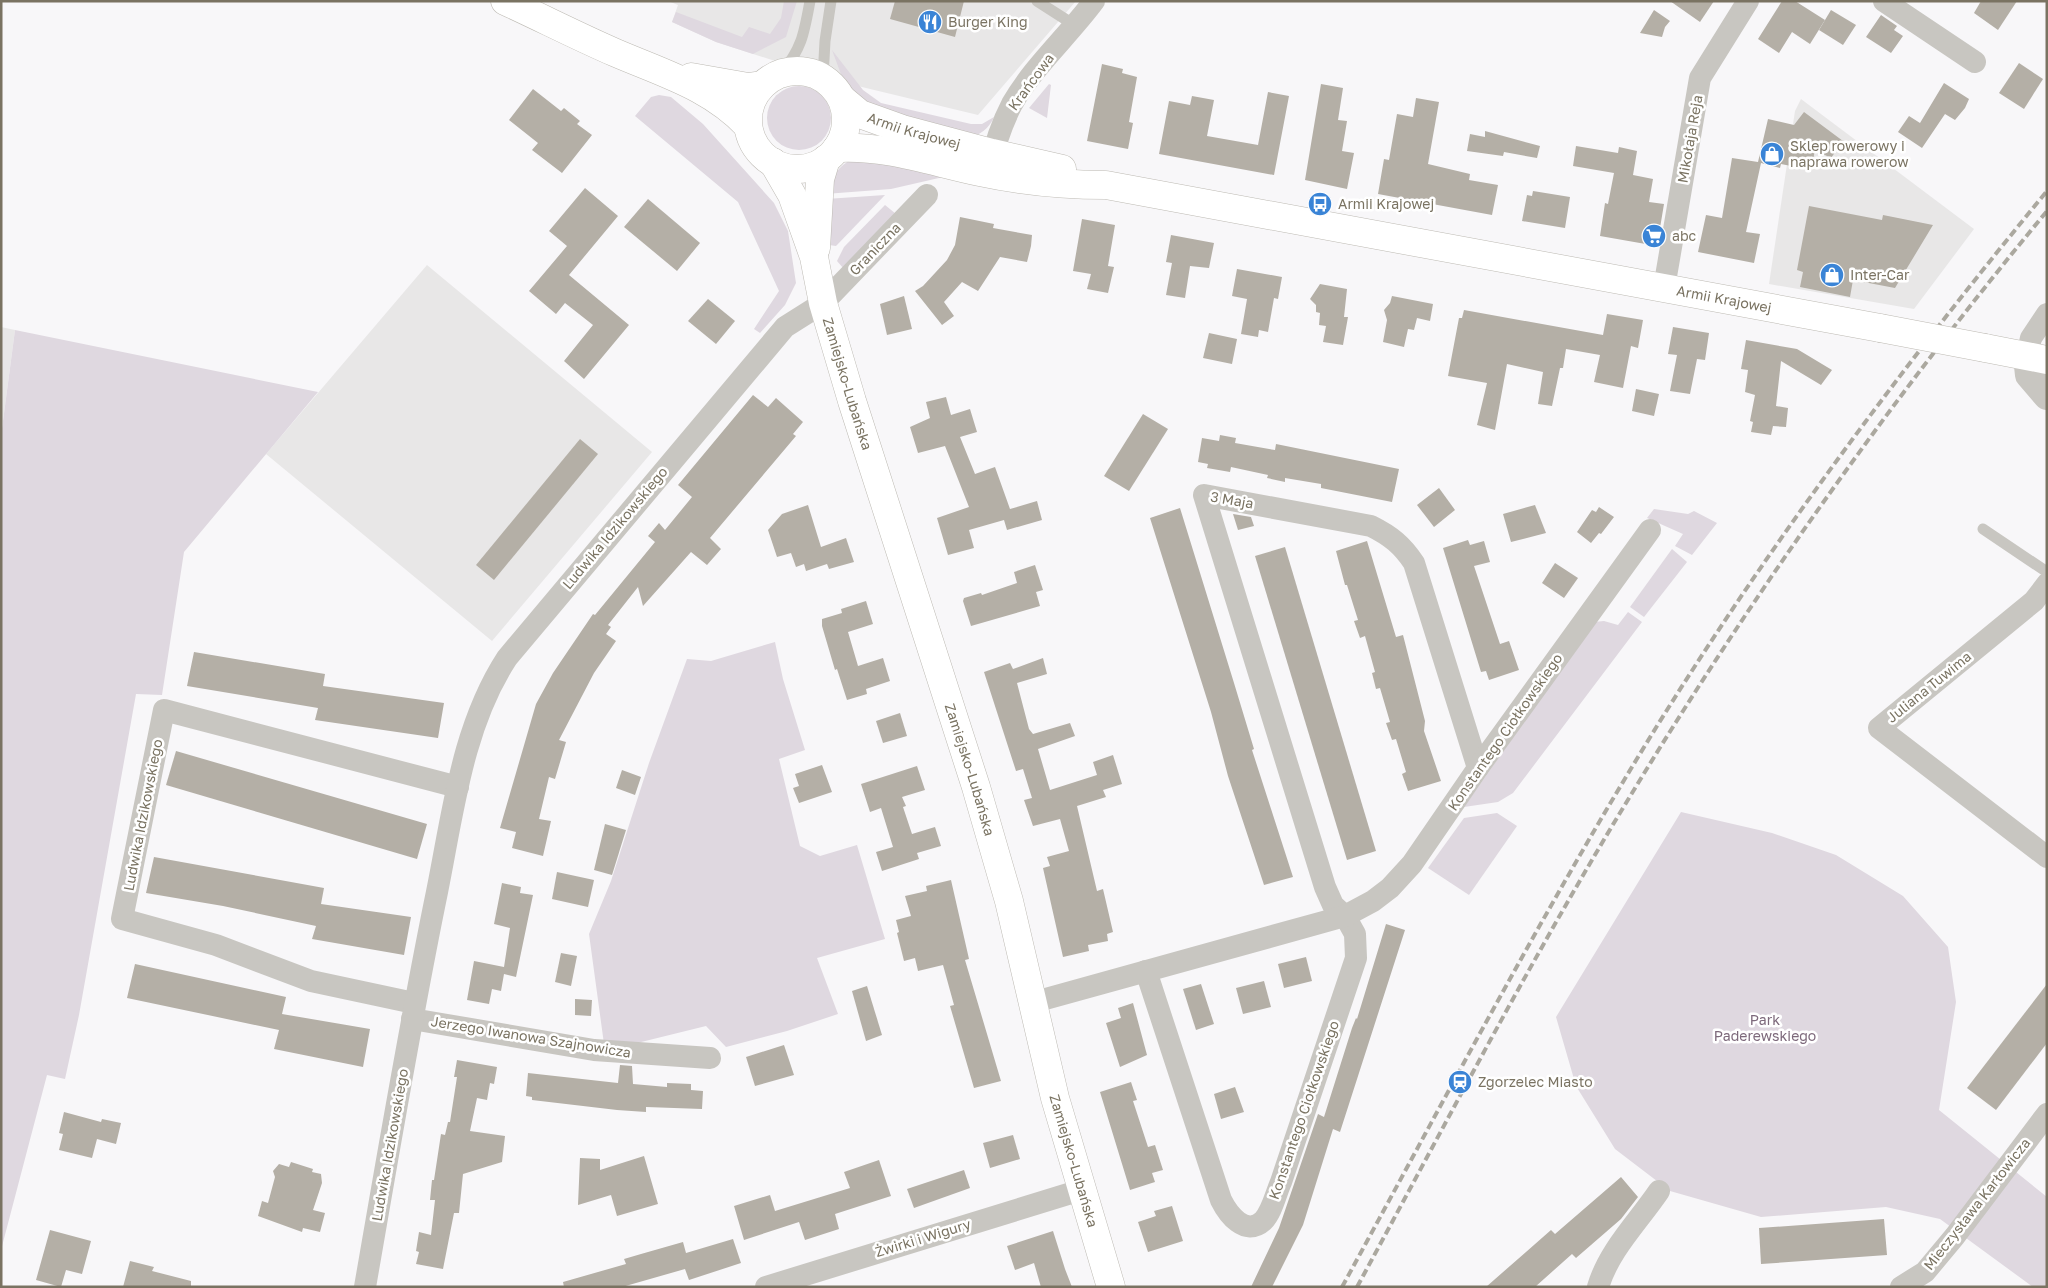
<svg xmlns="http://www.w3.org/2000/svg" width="2048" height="1288" font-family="'Golos Text',sans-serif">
<rect width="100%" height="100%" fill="#f8f7f9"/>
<g fill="#e8e7e7">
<polygon points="668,1 1076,1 978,115 837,81 716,42 672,22 678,5"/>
<polygon points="1801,99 1974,229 1914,309 1769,284 1795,111"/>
<polygon points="427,265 652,452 492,641 266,454"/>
<polygon points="1,327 15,330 1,436"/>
</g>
<g fill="#dfd8e0">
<polygon points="784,1 797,1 786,37 753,54 716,42 672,22 676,12 742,37 749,27 770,34 781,18"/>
<path d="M832 50 863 90 881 103 971 124H982L994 117C989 129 980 134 969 139L862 103 842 77Z"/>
<polygon points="1049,84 1051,85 1047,118 1029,108"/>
<circle cx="799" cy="118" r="32"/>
<polygon points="659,95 671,97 703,124 774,203 788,231 796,283 785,305 760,333 754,329 779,291 738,202 635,116 651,97"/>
<path d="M855 158 952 175 891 189 825 194C832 177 837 166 855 158Z"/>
<polygon points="885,195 836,246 829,245 826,199"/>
<polygon points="885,205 896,214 844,269 837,261 844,247"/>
<polygon points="15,330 318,392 184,552 162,695 136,694 79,1015 65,1079 47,1075 1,1250 1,436"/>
<polygon points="1654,509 1688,514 1694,511 1717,523 1692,555 1675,546 1683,534 1647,518"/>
<polygon points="1672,549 1687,562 1644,617 1630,607"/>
<polygon points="1628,612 1642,622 1513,793 1498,802 1464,807 1594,622 1604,621 1618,625"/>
<polygon points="775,642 783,679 805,750 779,759 800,846 820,856 857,845 885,939 817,958 838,1014 787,1031 726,1047 706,1026 625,1046 604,1044 589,934 611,881 649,763 687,659 711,661"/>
<polygon points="1681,812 1772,833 1836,855 1903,896 1948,947 1956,1002 1939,1110 2047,1197 2047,1287 2033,1287 1940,1219 1886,1207 1761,1217 1670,1191 1615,1149 1576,1086 1556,1017"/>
<polygon points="1497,813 1517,826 1469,895 1428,868 1464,818"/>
</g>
<g fill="#b4afa6">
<polygon points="895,1 964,1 955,37 890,19"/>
<polygon points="1670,1 1714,1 1700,22"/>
<polygon points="1782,1 1795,1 1825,20 1810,44 1792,32 1779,53 1758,39"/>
<polygon points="1981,1 2017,1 1998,30 1974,13"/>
<polygon points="1654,10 1670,21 1665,27 1662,37 1640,33"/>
<polygon points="1831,10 1856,25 1843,45 1819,30"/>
<polygon points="1881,15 1897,26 1894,30 1903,36 1891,53 1866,37"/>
<polygon points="2019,63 2043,79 2024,109 1999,93"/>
<polygon points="1102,64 1123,69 1122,73 1137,77 1129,122 1133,123 1128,149 1087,141"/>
<polygon points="1944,83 1969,99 1965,108 1955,120 1945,114 1922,148 1898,132 1909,116 1920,123"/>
<polygon points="1321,84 1343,88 1338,120 1347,121 1342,151 1354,153 1347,189 1305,180"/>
<polygon points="533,89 561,111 564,108 580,121 577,124 592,135 562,173 532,150 538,143 509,120"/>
<polygon points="1268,92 1289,96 1274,175 1159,154 1169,101 1190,105 1192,96 1214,100 1207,136 1258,145"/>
<polygon points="1416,98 1439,102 1428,164 1470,174 1469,180 1498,185 1492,215 1378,194 1384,159 1389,160 1397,114 1413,117"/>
<polygon points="1804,112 1843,141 1831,158 1815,150 1811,170 1781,164 1780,168 1761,163 1746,232 1760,234 1754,263 1698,252 1706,215 1722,218 1732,158 1758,162 1768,119 1794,125"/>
<polygon points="1485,131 1540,146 1537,158 1504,152 1503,156 1467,151 1470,134 1485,137"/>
<polygon points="1576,146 1618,153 1619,147 1637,151 1633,175 1653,179 1649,202 1664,204 1657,246 1600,236 1605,203 1608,204 1614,173 1573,166"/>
<polygon points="585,188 618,216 569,275 629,325 584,379 564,361 593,325 565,303 556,314 529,291 567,246 549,231"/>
<polygon points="1533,191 1570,197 1565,228 1522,221 1527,195 1532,196"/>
<polygon points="648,199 700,243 677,271 624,227"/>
<polygon points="1809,206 1882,220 1883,215 1933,225 1895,288 1853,280 1850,297 1800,287 1803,272 1797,270"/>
<polygon points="960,217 994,224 993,228 1032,235 1031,246 1027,262 1000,257 978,291 962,282 944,302 954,316 942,325 915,291 923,286 947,260 955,245"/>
<polygon points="1082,219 1115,225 1108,266 1114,267 1108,293 1087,289 1091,274 1073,271"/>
<polygon points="1171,235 1214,243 1209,268 1190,266 1185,298 1166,295 1172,263 1166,262"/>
<polygon points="1237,269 1282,277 1278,299 1274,298 1268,332 1259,330 1258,337 1241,334 1247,299 1232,296"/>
<polygon points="1320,284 1347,289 1344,317 1348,317 1343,345 1323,342 1326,326 1319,325 1320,313 1316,312 1316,305 1310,299"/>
<polygon points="904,296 912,329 887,335 880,304"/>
<polygon points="1392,296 1433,304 1430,321 1417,318 1414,330 1408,329 1404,347 1383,342 1387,320 1384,310 1390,303"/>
<polygon points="708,299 735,321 716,344 688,321"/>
<polygon points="1464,310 1603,335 1607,314 1643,320 1638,348 1631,346 1623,388 1594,382 1600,355 1566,349 1563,368 1560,368 1552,406 1538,404 1543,372 1507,364 1495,430 1477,425 1487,383 1448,376 1459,318 1462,318"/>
<polygon points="1673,327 1709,333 1705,360 1697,359 1690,394 1670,391 1677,355 1668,354"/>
<polygon points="1209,333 1237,339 1232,364 1203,358"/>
<polygon points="1746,340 1797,349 1832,370 1821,385 1781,361 1776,406 1788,408 1786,427 1773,426 1771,435 1751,432 1753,422 1750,421 1755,395 1745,392 1748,370 1741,369"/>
<polygon points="1636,389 1659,394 1654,416 1632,411"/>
<polygon points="753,395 768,407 776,398 803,422 793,434 796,436 710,538 721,549 707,565 691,552 643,606 638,587 608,625 611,627 606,634 616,641 594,673 559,740 566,742 555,779 549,777 539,819 551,821 543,856 512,848 516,832 500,828 536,704 553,673 593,614 595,615 655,542 648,536 659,523 665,530 692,497 678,485"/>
<polygon points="946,397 951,415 970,409 977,432 960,437 975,474 995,467 1010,509 1037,501 1042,520 1007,530 1004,520 969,530 974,548 948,555 937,518 969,507 945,446 918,453 910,427 930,418 926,402"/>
<polygon points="1143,414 1168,429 1129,491 1104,476"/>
<polygon points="1220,435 1236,438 1235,443 1275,450 1276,444 1399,469 1392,502 1321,488 1321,484 1285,478 1285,482 1267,478 1268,475 1231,467 1230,472 1207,468 1208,464 1198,462 1202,438 1219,441"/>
<polygon points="580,439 598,454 494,580 476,565"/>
<polygon points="1439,488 1455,510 1434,527 1417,505"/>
<polygon points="808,505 821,547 846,538 854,562 829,569 827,564 806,571 804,564 796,567 791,553 777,557 768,530 782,514"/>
<polygon points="1535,505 1546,533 1511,542 1503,514"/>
<polygon points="1599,507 1614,517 1601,534 1599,533 1591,543 1577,532 1592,510 1596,512"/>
<polygon points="1180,508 1234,683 1254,749 1252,750 1293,877 1264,885 1228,776 1211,712 1150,518"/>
<polygon points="1233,514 1251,517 1254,526 1238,530"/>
<polygon points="1468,540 1470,545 1484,541 1490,562 1474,566 1500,644 1509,641 1519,670 1489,680 1486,671 1481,672 1443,548"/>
<polygon points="1367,541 1396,637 1403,635 1425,721 1424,731 1441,781 1408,791 1402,774 1406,772 1396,739 1392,740 1386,723 1390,722 1380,688 1376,689 1372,673 1375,672 1365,636 1360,638 1354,621 1358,620 1347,585 1345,585 1336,551"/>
<polygon points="1285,547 1376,851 1347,860 1255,556"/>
<polygon points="1555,563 1578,578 1564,598 1542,583"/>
<polygon points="1035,565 1043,590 1036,592 1040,606 971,626 963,601 964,598 981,593 982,595 1017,583 1014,572"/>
<polygon points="866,601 873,624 848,632 858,666 883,658 890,681 866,689 867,694 847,700 837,669 835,670 822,626 822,619 842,613 841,609"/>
<polygon points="194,652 325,674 323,686 444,703 438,738 315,720 318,708 187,686"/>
<polygon points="1043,658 1047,674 1017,683 1029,729 1033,734 1070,723 1075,736 1038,749 1050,790 1097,775 1093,762 1113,755 1122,784 1103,790 1106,797 1077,806 1097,891 1103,889 1113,932 1107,934 1108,941 1088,945 1089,951 1063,957 1043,868 1050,866 1047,857 1069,851 1060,819 1033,826 1024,800 1032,798 1023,769 1016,771 984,672 1010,663 1013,669"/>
<polygon points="900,713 907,736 883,743 876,721"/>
<polygon points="176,751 427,824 417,859 166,785"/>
<polygon points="822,765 832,792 799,803 793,788 799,786 795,774"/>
<polygon points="917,766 925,790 902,797 906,806 903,807 912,834 935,827 941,846 917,853 919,859 882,871 876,852 893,847 881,808 870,812 861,784"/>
<polygon points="622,770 641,777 635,795 616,788"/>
<polygon points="605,824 626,830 612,875 594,870"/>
<polygon points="154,857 324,888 321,904 411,917 404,955 312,939 316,926 223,906 146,893"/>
<polygon points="557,872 594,880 588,907 552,899"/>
<polygon points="951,880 969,959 965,960 1001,1081 974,1088 950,1006 954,1005 943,965 918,971 915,958 904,961 897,933 899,932 896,920 911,916 905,896 927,891 926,886"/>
<polygon points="502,883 521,887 520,893 533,895 516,977 504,974 501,991 492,989 489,1004 467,1000 474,961 504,967 510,928 494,924"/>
<polygon points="1386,924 1405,930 1340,1132 1333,1129 1303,1225 1272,1287 1251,1287 1279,1228 1318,1114 1324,1117 1352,1028 1356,1018 1357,1019"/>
<polygon points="561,953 577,956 571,986 555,982"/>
<polygon points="1306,957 1312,981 1284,988 1278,964"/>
<polygon points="135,964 286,997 282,1014 370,1029 363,1067 274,1049 279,1030 127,998"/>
<polygon points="1264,981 1271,1007 1243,1014 1236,988"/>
<polygon points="1201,984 1214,1024 1196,1030 1183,989"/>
<polygon points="2047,984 2047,1043 1996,1110 1967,1088"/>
<polygon points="867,986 882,1035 866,1041 852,991"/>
<polygon points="575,999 592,1000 591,1016 575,1015"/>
<polygon points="1133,1003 1147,1055 1120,1067 1106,1023 1121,1018 1118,1008"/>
<polygon points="784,1045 794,1075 755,1086 746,1057"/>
<polygon points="457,1060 497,1067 494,1084 490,1083 487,1100 477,1098 470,1131 505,1136 502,1162 463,1174 459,1213 454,1213 443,1269 416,1264 419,1252 416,1251 419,1232 431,1235 435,1200 430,1200 432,1180 434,1180 441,1134 445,1135 448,1122 450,1122 457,1077 454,1077"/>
<polygon points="620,1065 632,1066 633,1084 667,1087 667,1083 691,1084 691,1090 703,1091 702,1109 646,1107 646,1112 617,1110 532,1100 532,1097 526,1096 528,1073 618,1083"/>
<polygon points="1131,1082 1137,1100 1133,1101 1148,1147 1155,1145 1163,1170 1152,1173 1155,1182 1130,1190 1100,1092"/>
<polygon points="1235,1087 1244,1112 1221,1119 1214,1094"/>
<polygon points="64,1112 101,1122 102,1119 121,1123 116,1144 97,1139 92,1158 59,1150 63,1134 59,1133"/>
<polygon points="1013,1135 1020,1159 990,1168 983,1143"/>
<polygon points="644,1156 658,1204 617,1216 611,1195 578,1205 580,1158 600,1159 600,1170"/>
<polygon points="879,1160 891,1196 835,1214 839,1229 805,1240 799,1222 744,1240 734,1206 770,1195 775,1211 850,1188 844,1172"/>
<polygon points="291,1162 313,1169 312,1172 321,1174 322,1183 313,1210 325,1213 320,1232 303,1228 302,1232 258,1216 262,1201 268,1203 275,1177 273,1171 279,1164 289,1167"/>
<polygon points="964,1170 970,1188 914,1208 907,1189"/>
<polygon points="1621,1177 1638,1197 1621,1219 1576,1258 1572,1254 1535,1287 1486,1287 1551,1230 1555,1234"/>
<polygon points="1172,1206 1183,1241 1148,1252 1138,1222 1156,1216 1154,1211"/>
<polygon points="1884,1219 1887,1255 1761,1264 1759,1228"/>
<polygon points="50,1230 91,1241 82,1274 66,1270 61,1287 36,1280"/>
<polygon points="1053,1231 1065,1269 1072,1287 1041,1287 1034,1263 1015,1270 1007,1246"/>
<polygon points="733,1239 741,1263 689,1280 685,1269 622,1287 564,1287 563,1282 626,1264 624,1259 641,1254 683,1242 686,1253"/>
<polygon points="130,1261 154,1267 152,1271 191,1281 191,1287 123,1287"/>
</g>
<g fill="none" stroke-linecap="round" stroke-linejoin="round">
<g stroke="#bdbab3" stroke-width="29">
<g id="secondary">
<path d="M505 1C542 18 579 37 616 53 665 74 711 87 748 126"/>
<circle cx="797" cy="120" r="49"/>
<polyline points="691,77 748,87 762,85"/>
<path id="s1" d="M842 99 860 114 902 129 992 153 1062 169"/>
<path id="s2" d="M837 148C886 145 932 162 980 172 1022 181 1063 185 1106 185L1880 328"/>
<path id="s3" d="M773 162 792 195 814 257 823 303 852 401 976 787 1009 901 1055 1098 1111 1287"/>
<polyline points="816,248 820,179 826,159"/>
<polyline points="1985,348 2047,360"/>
</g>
</g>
<g stroke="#c8c6c1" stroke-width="11">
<polyline points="1037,1 1076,26"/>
<path d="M781 74C802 48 804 34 810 1"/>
<polyline points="823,78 825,41 831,1"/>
<polyline points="1983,529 2047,572"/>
</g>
<g stroke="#c8c6c1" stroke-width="22">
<polyline points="1884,1 1975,62"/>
<path d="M989 170C994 147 1001 125 1012 104 1033 67 1068 36 1094 1"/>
<polyline points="1664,288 1700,78 1748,1"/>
<polyline points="2027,356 2031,338 2047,314"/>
<polyline points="2047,584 2034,601 1879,728 2047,857"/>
<path d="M1146 971 1221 1200C1228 1214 1245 1237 1263 1221 1272 1212 1276 1193 1281 1182L1356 958 1355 934 1345 916 1333 905 1325 887 1204 495 1371 526C1391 536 1402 545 1414 563L1478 768"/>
<polyline points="414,1003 311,981 216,945 122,919 164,710 458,787"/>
<polyline points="1031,1003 1345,916 1373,901 1390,888 1412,864 1478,768 1650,530"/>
<polyline points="412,1019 594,1050 710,1058"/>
<path d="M365 1287C388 1155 410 1023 437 892 453 813 462 727 507 658L785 327 823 303 927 195"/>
<polyline points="766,1287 1081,1190"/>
<path d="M1598 1287C1609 1250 1638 1222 1659 1191"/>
<polyline points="1901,1287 1925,1272 1955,1236 2047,1114"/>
</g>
<polyline stroke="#c8c6c1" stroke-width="28" points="2027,356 2029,375 2047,396"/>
<use href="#secondary" stroke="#fff" stroke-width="28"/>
<g stroke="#aba89f" stroke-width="4" stroke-dasharray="8 4" stroke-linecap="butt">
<path d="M1342 1287C1445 1099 1544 909 1657 726 1773 539 1907 361 2047 191"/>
<path d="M1357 1287C1445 1125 1530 961 1626 803 1751 596 1892 398 2047 211"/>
</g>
<g stroke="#bdbab3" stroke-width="29" stroke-linecap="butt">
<polyline id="secondary-bridge" points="1880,328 1985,348"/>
</g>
<use href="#secondary-bridge" stroke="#fff" stroke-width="28"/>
</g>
<defs>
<g id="restaurant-disc" transform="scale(1.25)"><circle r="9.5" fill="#3a84d6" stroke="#fff"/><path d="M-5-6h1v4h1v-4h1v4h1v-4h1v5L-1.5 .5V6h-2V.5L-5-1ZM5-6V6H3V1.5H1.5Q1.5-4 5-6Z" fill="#fff"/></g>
<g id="shop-disc" transform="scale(1.25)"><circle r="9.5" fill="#3a84d6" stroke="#fff"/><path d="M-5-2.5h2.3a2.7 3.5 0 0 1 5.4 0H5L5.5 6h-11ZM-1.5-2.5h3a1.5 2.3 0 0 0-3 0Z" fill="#fff"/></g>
<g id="bus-disc" transform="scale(1.25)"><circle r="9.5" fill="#3a84d6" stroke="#fff"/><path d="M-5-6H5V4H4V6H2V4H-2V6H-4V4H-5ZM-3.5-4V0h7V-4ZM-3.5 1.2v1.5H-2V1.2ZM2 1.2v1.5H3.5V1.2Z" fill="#fff"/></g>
<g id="supermarket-disc" transform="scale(1.25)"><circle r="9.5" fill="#3a84d6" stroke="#fff"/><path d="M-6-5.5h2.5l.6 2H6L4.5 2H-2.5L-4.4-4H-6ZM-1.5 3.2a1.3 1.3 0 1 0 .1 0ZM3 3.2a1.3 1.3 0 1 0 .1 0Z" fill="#fff"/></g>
<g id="station-disc" transform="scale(1.25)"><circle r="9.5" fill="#3a84d6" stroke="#fff"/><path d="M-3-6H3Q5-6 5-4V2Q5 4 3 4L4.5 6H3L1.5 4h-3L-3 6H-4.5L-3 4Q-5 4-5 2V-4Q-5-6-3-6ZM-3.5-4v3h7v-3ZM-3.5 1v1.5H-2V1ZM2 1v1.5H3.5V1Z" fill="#fff"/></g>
</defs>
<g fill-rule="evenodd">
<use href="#restaurant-disc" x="930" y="22"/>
<use href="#shop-disc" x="1772" y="154"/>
<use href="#bus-disc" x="1320" y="204"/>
<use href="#supermarket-disc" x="1654" y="236"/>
<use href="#shop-disc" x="1832" y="275"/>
<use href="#station-disc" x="1460" y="1082"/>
</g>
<g text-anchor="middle" stroke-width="5" stroke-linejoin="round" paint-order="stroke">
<g font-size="14" fill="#7a7362" stroke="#fff" text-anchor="start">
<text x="948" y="27">Burger King</text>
<text x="1790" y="151">Sklep rowerowy i<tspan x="1790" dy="16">naprawa rowerow</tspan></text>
<text x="1338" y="209">Armii Krajowej</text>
<text x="1672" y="241">abc</text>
<text x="1850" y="280">Inter-Car</text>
<text x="1478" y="1087">Zgorzelec Miasto</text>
</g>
<g font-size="14" fill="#7a7362" stroke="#fff">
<text transform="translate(1031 82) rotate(-54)" y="5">Krańcowa</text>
<text dy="5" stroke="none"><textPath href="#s1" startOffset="80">Armii Krajowej</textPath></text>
<text transform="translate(1690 139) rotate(-80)" y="5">Mikołaja Reja</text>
<text transform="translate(875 249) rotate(-46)" y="5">Graniczna</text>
<text dy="5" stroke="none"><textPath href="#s2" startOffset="901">Armii Krajowej</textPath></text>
<text dy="5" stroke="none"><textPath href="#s3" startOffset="235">Zamiejsko-Lubańska</textPath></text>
<text transform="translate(1232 500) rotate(10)" y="5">3 Maja</text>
<text transform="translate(615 528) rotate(-50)" y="5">Ludwika Idzikowskiego</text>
<text transform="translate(1929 687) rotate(-39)" y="5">Juliana Tuwima</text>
<text transform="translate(1505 732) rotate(-55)" y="5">Konstantego Ciołkowskiego</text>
<text dy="5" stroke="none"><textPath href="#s3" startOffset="640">Zamiejsko-Lubańska</textPath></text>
<text transform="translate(143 815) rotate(-79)" y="5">Ludwika Idzikowskiego</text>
<text transform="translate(531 1037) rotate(9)" y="5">Jerzego Iwanowa Szajnowicza</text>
<text transform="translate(1304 1110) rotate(-71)" y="5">Konstantego Ciołkowskiego</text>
<text transform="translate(390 1145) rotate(-80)" y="5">Ludwika Idzikowskiego</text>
<text dy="5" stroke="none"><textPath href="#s3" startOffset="1045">Zamiejsko-Lubańska</textPath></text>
<text transform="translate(1977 1204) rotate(-52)" y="5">Mieczysława Karłowicza</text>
<text transform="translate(923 1238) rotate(-17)" y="5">Żwirki i Wigury</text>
</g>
<g font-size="14" fill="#7d697b" stroke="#fff">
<text x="1765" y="1025">Park<tspan x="1765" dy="16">Paderewskiego</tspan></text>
</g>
</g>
<rect width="2048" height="1288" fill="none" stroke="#7a7362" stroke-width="5"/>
</svg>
